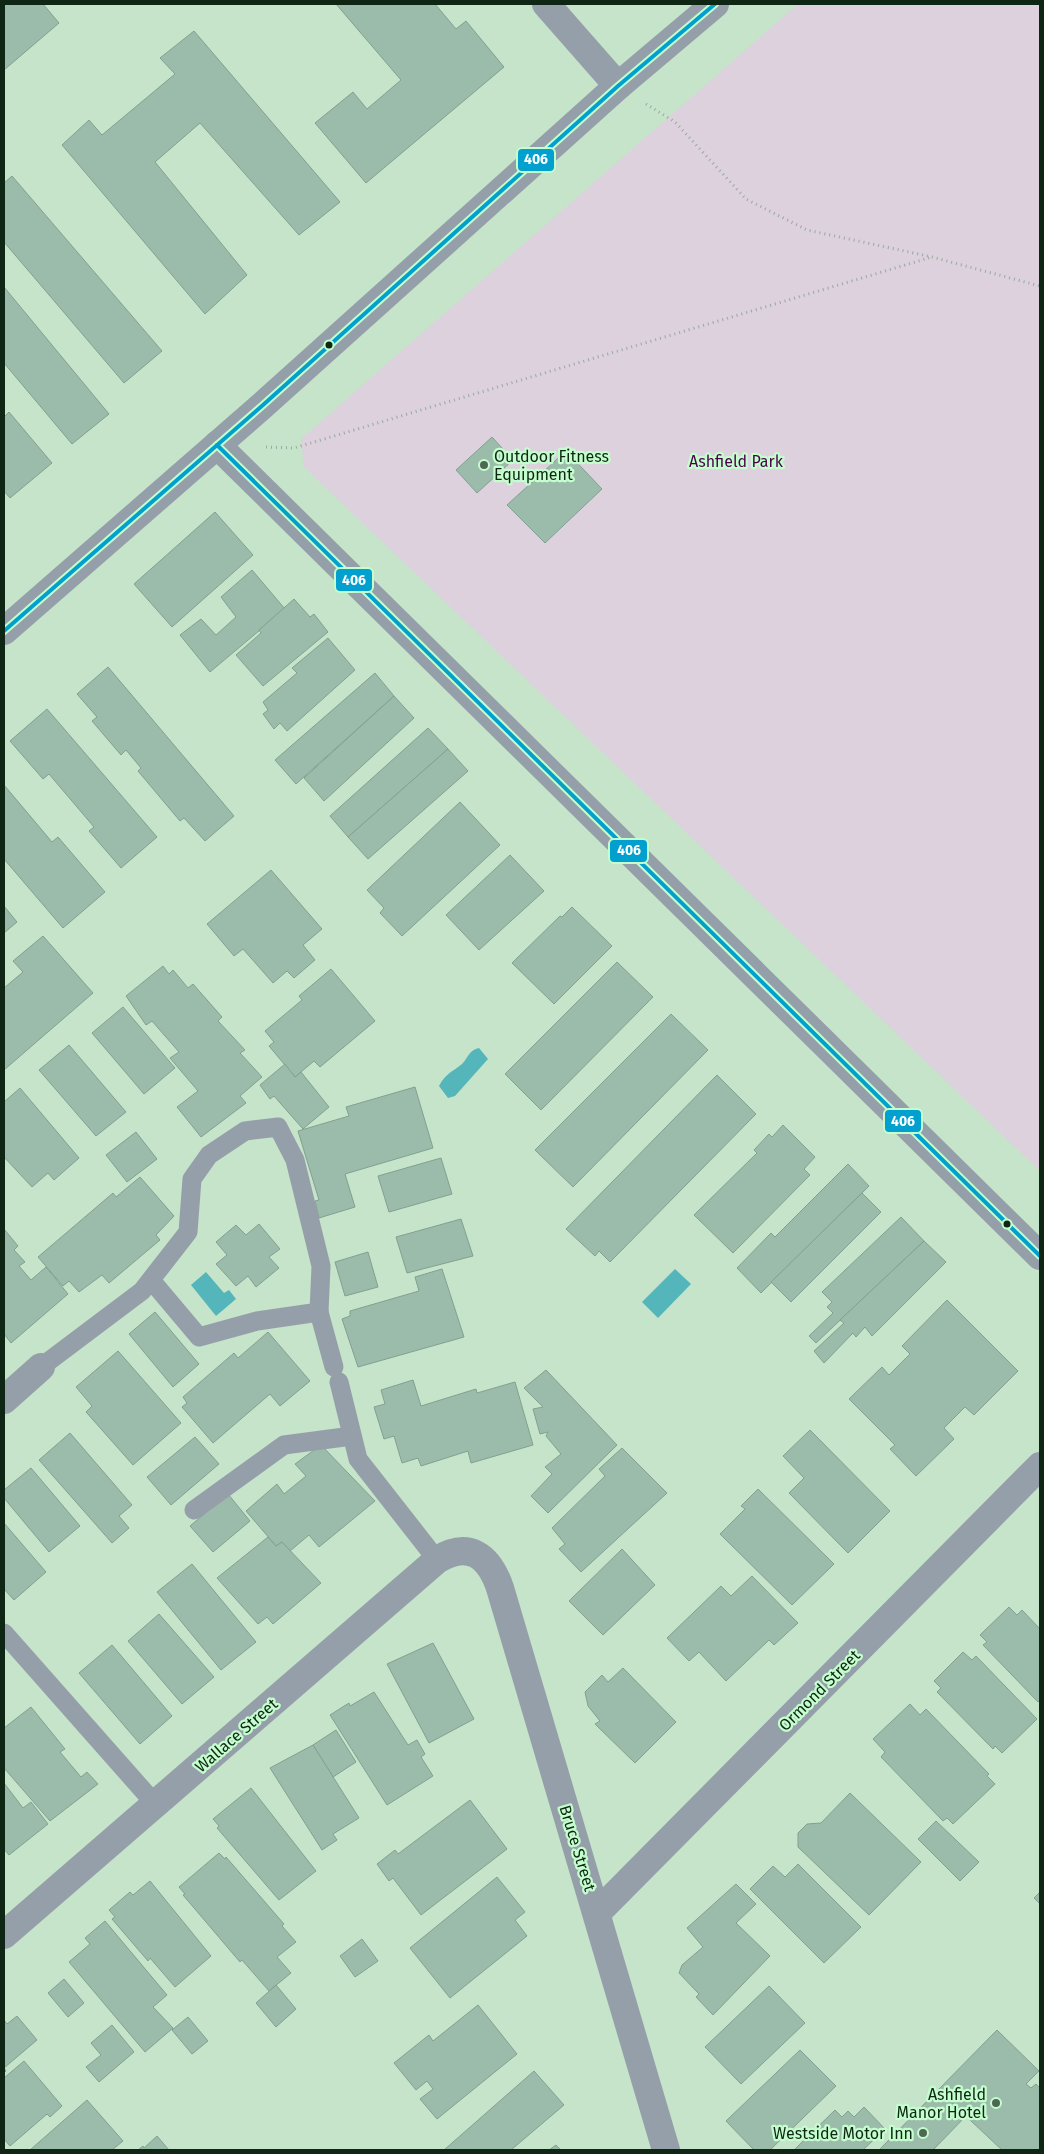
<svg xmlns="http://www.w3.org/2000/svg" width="1044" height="2154" font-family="'Fira Sans',sans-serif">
<rect width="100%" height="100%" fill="#c5e4ca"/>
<polygon fill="#dcd1dc" points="798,4 1040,4 1040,1171 304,467 301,439"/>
<g fill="#54b6bb">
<path d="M479 1048 488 1059 455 1096 448 1098 439 1086C445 1074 452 1072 462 1064 468 1058 469 1050 479 1048Z"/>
<polygon points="675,1269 691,1284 658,1318 642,1302"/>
<polygon points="206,1272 224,1293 229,1290 236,1299 216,1316 191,1285"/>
</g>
<g fill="#9bbcaa" stroke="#83a090">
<polygon points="4,4 43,4 59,23 4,70"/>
<polygon points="336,4 435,4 456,29 466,21 504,67 366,183 315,123 353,92 367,109 401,80"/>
<polygon points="194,31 340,202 299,235 200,123 155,162 247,275 205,314 62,145 89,120 102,135 175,74 160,58"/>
<polygon points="12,176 162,351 124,383 4,242 4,183"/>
<polygon points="4,287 109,414 72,444 4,363"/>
<polygon points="9,412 52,463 10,498 4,491 4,417"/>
<polygon points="492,437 513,460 477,493 456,470"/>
<polygon points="566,451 602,489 545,543 507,505"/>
<polygon points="215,512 253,555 172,627 134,584"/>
<polygon points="252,570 285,609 210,672 180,635 201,619 216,635 236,617 221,597"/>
<polygon points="294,599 310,617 314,614 328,632 263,686 236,655 261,633 259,630"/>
<polygon points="328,638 355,670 287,731 280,723 274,729 263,714 268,710 263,702 297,673 292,668"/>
<polygon points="108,667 234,816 205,841 184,818 180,821 138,771 141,768 126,750 121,755 92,721 97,717 77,694"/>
<polygon points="375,673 394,696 296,784 275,760"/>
<polygon points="394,696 414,718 324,801 304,778"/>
<polygon points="47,709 157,837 121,868 89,831 94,827 49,774 43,779 10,741"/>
<polygon points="428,728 448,749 348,837 330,816"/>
<polygon points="448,749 468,771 368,859 348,837"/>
<polygon points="4,785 52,842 58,837 105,892 63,928 4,859"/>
<polygon points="460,802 500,845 402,936 380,913 384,908 367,890"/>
<polygon points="510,855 544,891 479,950 446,915"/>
<polygon points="271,870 322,929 303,945 315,960 294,978 287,971 273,983 243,949 234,956 207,924"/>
<polygon points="4,906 17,922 4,933"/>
<polygon points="572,907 612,946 554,1004 512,963 560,916 562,917"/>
<polygon points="43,936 93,993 4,1070 4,988 23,972 13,961"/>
<polygon points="617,962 653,997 541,1110 505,1074"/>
<polygon points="163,966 169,974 173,970 188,988 193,984 222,1017 218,1021 245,1050 240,1053 262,1077 240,1096 246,1103 201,1137 177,1107 198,1091 170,1058 179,1052 152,1021 146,1025 126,996"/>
<polygon points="331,969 375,1021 320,1067 314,1061 295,1077 269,1046 274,1042 265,1031 302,1000 299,996"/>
<polygon points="123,1007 175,1068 144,1094 92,1033"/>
<polygon points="671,1014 708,1050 573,1187 535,1150"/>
<polygon points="69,1045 126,1112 96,1136 39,1070"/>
<polygon points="285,1064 295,1077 301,1072 329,1107 303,1129 274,1096 270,1099 260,1085"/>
<polygon points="717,1075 756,1114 610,1262 599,1251 595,1256 566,1229"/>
<polygon points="415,1087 433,1148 345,1174 355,1207 319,1218 315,1201 319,1200 298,1131 349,1116 346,1107"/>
<polygon points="20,1088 79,1158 54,1180 48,1173 32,1187 4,1157 4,1102"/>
<polygon points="783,1125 815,1157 804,1169 810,1175 733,1253 694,1215 757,1153 754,1150 769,1134 772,1137"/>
<polygon points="136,1132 157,1159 127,1182 106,1155"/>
<polygon points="441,1158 452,1194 389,1212 378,1176"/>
<polygon points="848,1164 869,1186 761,1293 737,1268 771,1233 775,1237"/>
<polygon points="140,1177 174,1216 156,1235 160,1240 109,1283 102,1275 79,1292 69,1281 63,1286 38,1257 113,1193 116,1197"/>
<polygon points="862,1193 881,1212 791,1302 771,1282"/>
<polygon points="901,1217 924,1241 816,1343 809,1336 833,1313 827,1307 832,1302 822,1292"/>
<polygon points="461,1219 473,1256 407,1273 396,1237"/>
<polygon points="259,1224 280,1249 269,1257 279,1268 256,1287 248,1276 236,1286 216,1264 227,1255 216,1242 236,1225 246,1235"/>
<polygon points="4,1229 18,1246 14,1250 25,1262 19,1266 31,1280 46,1267 68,1294 11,1343 4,1334"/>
<polygon points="924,1241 946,1262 872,1336 865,1327 856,1337 853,1333 824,1363 814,1351 844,1323 840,1320"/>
<polygon points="368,1252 378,1287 345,1296 335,1262"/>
<polygon points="442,1269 464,1337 358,1367 342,1319 350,1316 350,1311 419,1291 415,1277"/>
<polygon points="947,1300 1018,1371 974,1415 965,1407 944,1428 954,1439 916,1476 890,1449 895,1445 849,1399 882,1367 889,1375 910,1354 902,1346"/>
<polygon points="155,1312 199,1364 173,1387 129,1334"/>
<polygon points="268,1332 310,1381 280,1406 270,1394 213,1443 182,1407 187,1403 183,1397 234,1353 238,1358"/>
<polygon points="118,1351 181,1423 133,1465 86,1412 92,1406 76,1387"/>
<polygon points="546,1370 617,1445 548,1513 531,1496 552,1474 545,1467 561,1454 546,1436 548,1432 540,1434 533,1409 543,1407 524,1388"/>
<polygon points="413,1380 421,1406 476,1389 477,1393 515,1382 533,1445 471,1463 468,1451 421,1466 418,1458 402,1463 394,1436 384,1439 374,1407 385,1404 381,1390"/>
<polygon points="810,1430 890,1511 848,1553 789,1493 804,1478 783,1456"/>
<polygon points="70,1433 132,1505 119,1516 129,1528 112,1543 39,1460"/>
<polygon points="195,1437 219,1464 171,1505 147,1477"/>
<polygon points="321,1445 375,1501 319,1547 309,1535 290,1551 282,1542 276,1546 246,1511 277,1484 284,1494 306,1476 295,1464"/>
<polygon points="622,1448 667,1493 581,1572 559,1549 565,1544 552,1528 605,1476 599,1469"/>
<polygon points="31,1468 80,1526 49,1552 4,1498 4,1490"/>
<polygon points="758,1489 834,1564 792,1605 720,1534 745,1509 741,1506"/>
<polygon points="228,1494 250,1521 213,1552 190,1526"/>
<polygon points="4,1523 46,1572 14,1600 4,1589"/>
<polygon points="268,1537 276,1546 282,1542 321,1583 273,1624 267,1617 258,1624 217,1578"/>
<polygon points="622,1549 655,1585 603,1635 569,1601"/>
<polygon points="192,1564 256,1642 221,1670 157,1592"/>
<polygon points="752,1576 798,1623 774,1645 769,1640 726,1681 699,1652 689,1661 667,1638 721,1586 731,1596"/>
<polygon points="1009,1607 1017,1615 1022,1610 1040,1629 1040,1700 1038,1702 983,1645 987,1642 980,1635"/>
<polygon points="159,1614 214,1677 182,1704 128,1641"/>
<polygon points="433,1643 474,1719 429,1743 387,1664"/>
<polygon points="112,1645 172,1716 140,1744 79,1673"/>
<polygon points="963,1652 972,1660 976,1656 1037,1719 1002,1753 995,1746 993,1749 937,1692 941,1688 934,1681"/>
<polygon points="623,1668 676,1722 635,1763 595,1724 600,1721 588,1706 585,1692 602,1675 608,1682"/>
<polygon points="374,1692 408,1745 417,1740 425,1754 421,1757 433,1776 387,1805 330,1715 349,1703 350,1706"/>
<polygon points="910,1704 920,1715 926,1709 989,1774 987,1776 995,1784 953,1824 947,1818 943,1821 881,1757 885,1752 873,1739"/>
<polygon points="31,1707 65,1749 60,1752 81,1777 87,1772 98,1784 50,1821 4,1768 4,1728"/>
<polygon points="336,1730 356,1762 333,1777 313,1745"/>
<polygon points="313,1745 359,1818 333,1834 337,1840 322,1850 270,1768"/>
<polygon points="4,1783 23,1808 31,1802 48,1824 9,1855 4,1849"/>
<polygon points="251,1788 316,1871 279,1900 217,1828 219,1826 213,1819"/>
<polygon points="850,1793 921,1862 869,1915 798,1847 798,1833 807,1824 821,1823"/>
<polygon points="470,1800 507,1849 421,1915 393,1878 389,1881 377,1864 395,1850 398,1854"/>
<polygon points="936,1821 979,1862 960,1881 918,1839"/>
<polygon points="219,1853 225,1859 226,1857 284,1924 282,1926 296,1942 277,1957 291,1973 269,1991 242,1960 240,1962 183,1895 185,1894 179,1887"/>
<polygon points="798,1864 861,1927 824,1963 750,1889 773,1866 785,1877"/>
<polygon points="497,1877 525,1912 515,1920 527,1936 450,1998 410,1948"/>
<polygon points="150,1881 211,1956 175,1987 150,1958 148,1961 112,1919 115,1917 109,1910 130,1892 133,1895"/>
<polygon points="736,1884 756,1904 736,1923 770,1956 713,2015 696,1997 699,1994 679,1973 682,1965 703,1947 687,1928"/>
<polygon points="1040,1892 1040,1904 1034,1898"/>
<polygon points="105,1921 167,1995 153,2007 173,2028 145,2052 69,1962 90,1944 85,1938"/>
<polygon points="362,1939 378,1961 355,1977 340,1956"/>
<polygon points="64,1979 84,2003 68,2017 48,1993"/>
<polygon points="276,1985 296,2009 276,2027 256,2003"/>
<polygon points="769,1986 805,2023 741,2084 705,2047"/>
<polygon points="478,2005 517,2054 437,2119 420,2099 433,2089 427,2081 416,2090 394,2063 429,2035 433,2041"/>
<polygon points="17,2016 37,2040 4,2068 6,2071 4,2073 4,2020 7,2024"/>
<polygon points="188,2017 208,2041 192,2054 172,2030"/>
<polygon points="112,2025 134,2052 99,2082 86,2067 101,2055 91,2043"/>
<polygon points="997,2030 1039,2071 1026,2084 1031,2088 1036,2084 1040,2088 1040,2150 1002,2150 938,2090"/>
<polygon points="800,2050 836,2086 770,2150 754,2150 726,2121"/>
<polygon points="24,2061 62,2106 50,2117 47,2114 10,2146 4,2139 4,2078"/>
<polygon points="534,2071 564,2105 511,2150 444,2150"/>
<polygon points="938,2090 966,2116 933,2150 879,2150"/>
<polygon points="87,2100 123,2141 112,2150 30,2150"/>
<polygon points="864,2107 885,2129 863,2150 794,2150 835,2110 842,2117 848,2111 854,2117"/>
<polygon points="157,2136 169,2150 138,2150 143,2146 144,2148"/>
<polygon points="556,2145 561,2150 549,2150"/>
</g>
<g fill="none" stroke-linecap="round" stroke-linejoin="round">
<g stroke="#98a9a3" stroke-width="3" stroke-dasharray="1 4" stroke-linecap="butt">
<polyline points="646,104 675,122 746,199 807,230 932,257 1040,286"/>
<polyline points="266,447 294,448 932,257"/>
</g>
<g stroke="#959fa9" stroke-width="19">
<polyline points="319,1312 334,1367"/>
<polyline points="41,1367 142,1291 188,1232 192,1179 209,1155 245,1131 278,1127 295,1160 321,1266 319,1312 257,1321 199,1337 151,1280"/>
<polyline points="339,1382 358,1459 437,1560"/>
<polyline points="194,1510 284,1445 352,1436"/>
<polyline points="4,1633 156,1805"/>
</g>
<g stroke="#959fa9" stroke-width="28">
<polyline points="546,4 618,86"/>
<polyline points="217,445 1040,1256"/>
<polyline points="4,631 263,405 618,86 715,4"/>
<polyline points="4,1400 41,1367"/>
<polyline points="597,1913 1040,1466"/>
<path d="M4 1935 437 1560C469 1540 489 1556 500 1588L666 2150"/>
</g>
<g stroke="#c5fece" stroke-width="8">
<g id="bus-1">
<polyline points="217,445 1040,1256"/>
<polyline points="4,631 263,405 618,86 715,4"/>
</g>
</g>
<use href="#bus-1" stroke="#02a0ce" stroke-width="4"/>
</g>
<g fill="#0f2614" stroke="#c5fece" stroke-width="2">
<circle cx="329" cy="345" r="4.5"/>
<circle cx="1007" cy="1224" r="4.5"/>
</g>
<g fill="#4f6854" stroke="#c5fece" stroke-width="2">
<circle cx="484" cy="465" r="5"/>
<circle cx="996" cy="2103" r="5"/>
<circle cx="923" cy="2133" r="5"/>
</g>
<g text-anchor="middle" stroke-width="4.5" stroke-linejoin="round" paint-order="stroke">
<g font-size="16" fill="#0f2614" stroke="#c5fece" text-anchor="end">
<text x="494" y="462" text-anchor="start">Outdoor Fitness<tspan x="494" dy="18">Equipment</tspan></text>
<text x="986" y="2100">Ashfield<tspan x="986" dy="18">Manor Hotel</tspan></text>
<text x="913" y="2139">Westside Motor Inn</text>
</g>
<g font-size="16" fill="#4b004a" stroke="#c5fece">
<text x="736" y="467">Ashfield Park</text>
</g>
<g font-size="16" fill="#0f2614" stroke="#c5fece">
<text transform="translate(819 1690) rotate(-45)" y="6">Ormond Street</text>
<text transform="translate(236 1735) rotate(-41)" y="6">Wallace Street</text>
<text transform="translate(578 1848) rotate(73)" y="6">Bruce Street</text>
</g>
</g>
<g stroke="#c5fece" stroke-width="2">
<rect x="517" y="148" width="38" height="24" rx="5" fill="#02a0ce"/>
<rect x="335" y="568" width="38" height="24" rx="5" fill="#02a0ce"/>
<rect x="609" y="839" width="39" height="24" rx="5" fill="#02a0ce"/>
<rect x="884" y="1109" width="38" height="24" rx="5" fill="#02a0ce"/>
</g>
<g font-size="14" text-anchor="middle" font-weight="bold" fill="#fff">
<text x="536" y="164">406</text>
<text x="354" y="585">406</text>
<text x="629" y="855">406</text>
<text x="903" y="1126">406</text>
</g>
<rect width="1044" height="2154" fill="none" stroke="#0f2614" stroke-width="10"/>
</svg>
